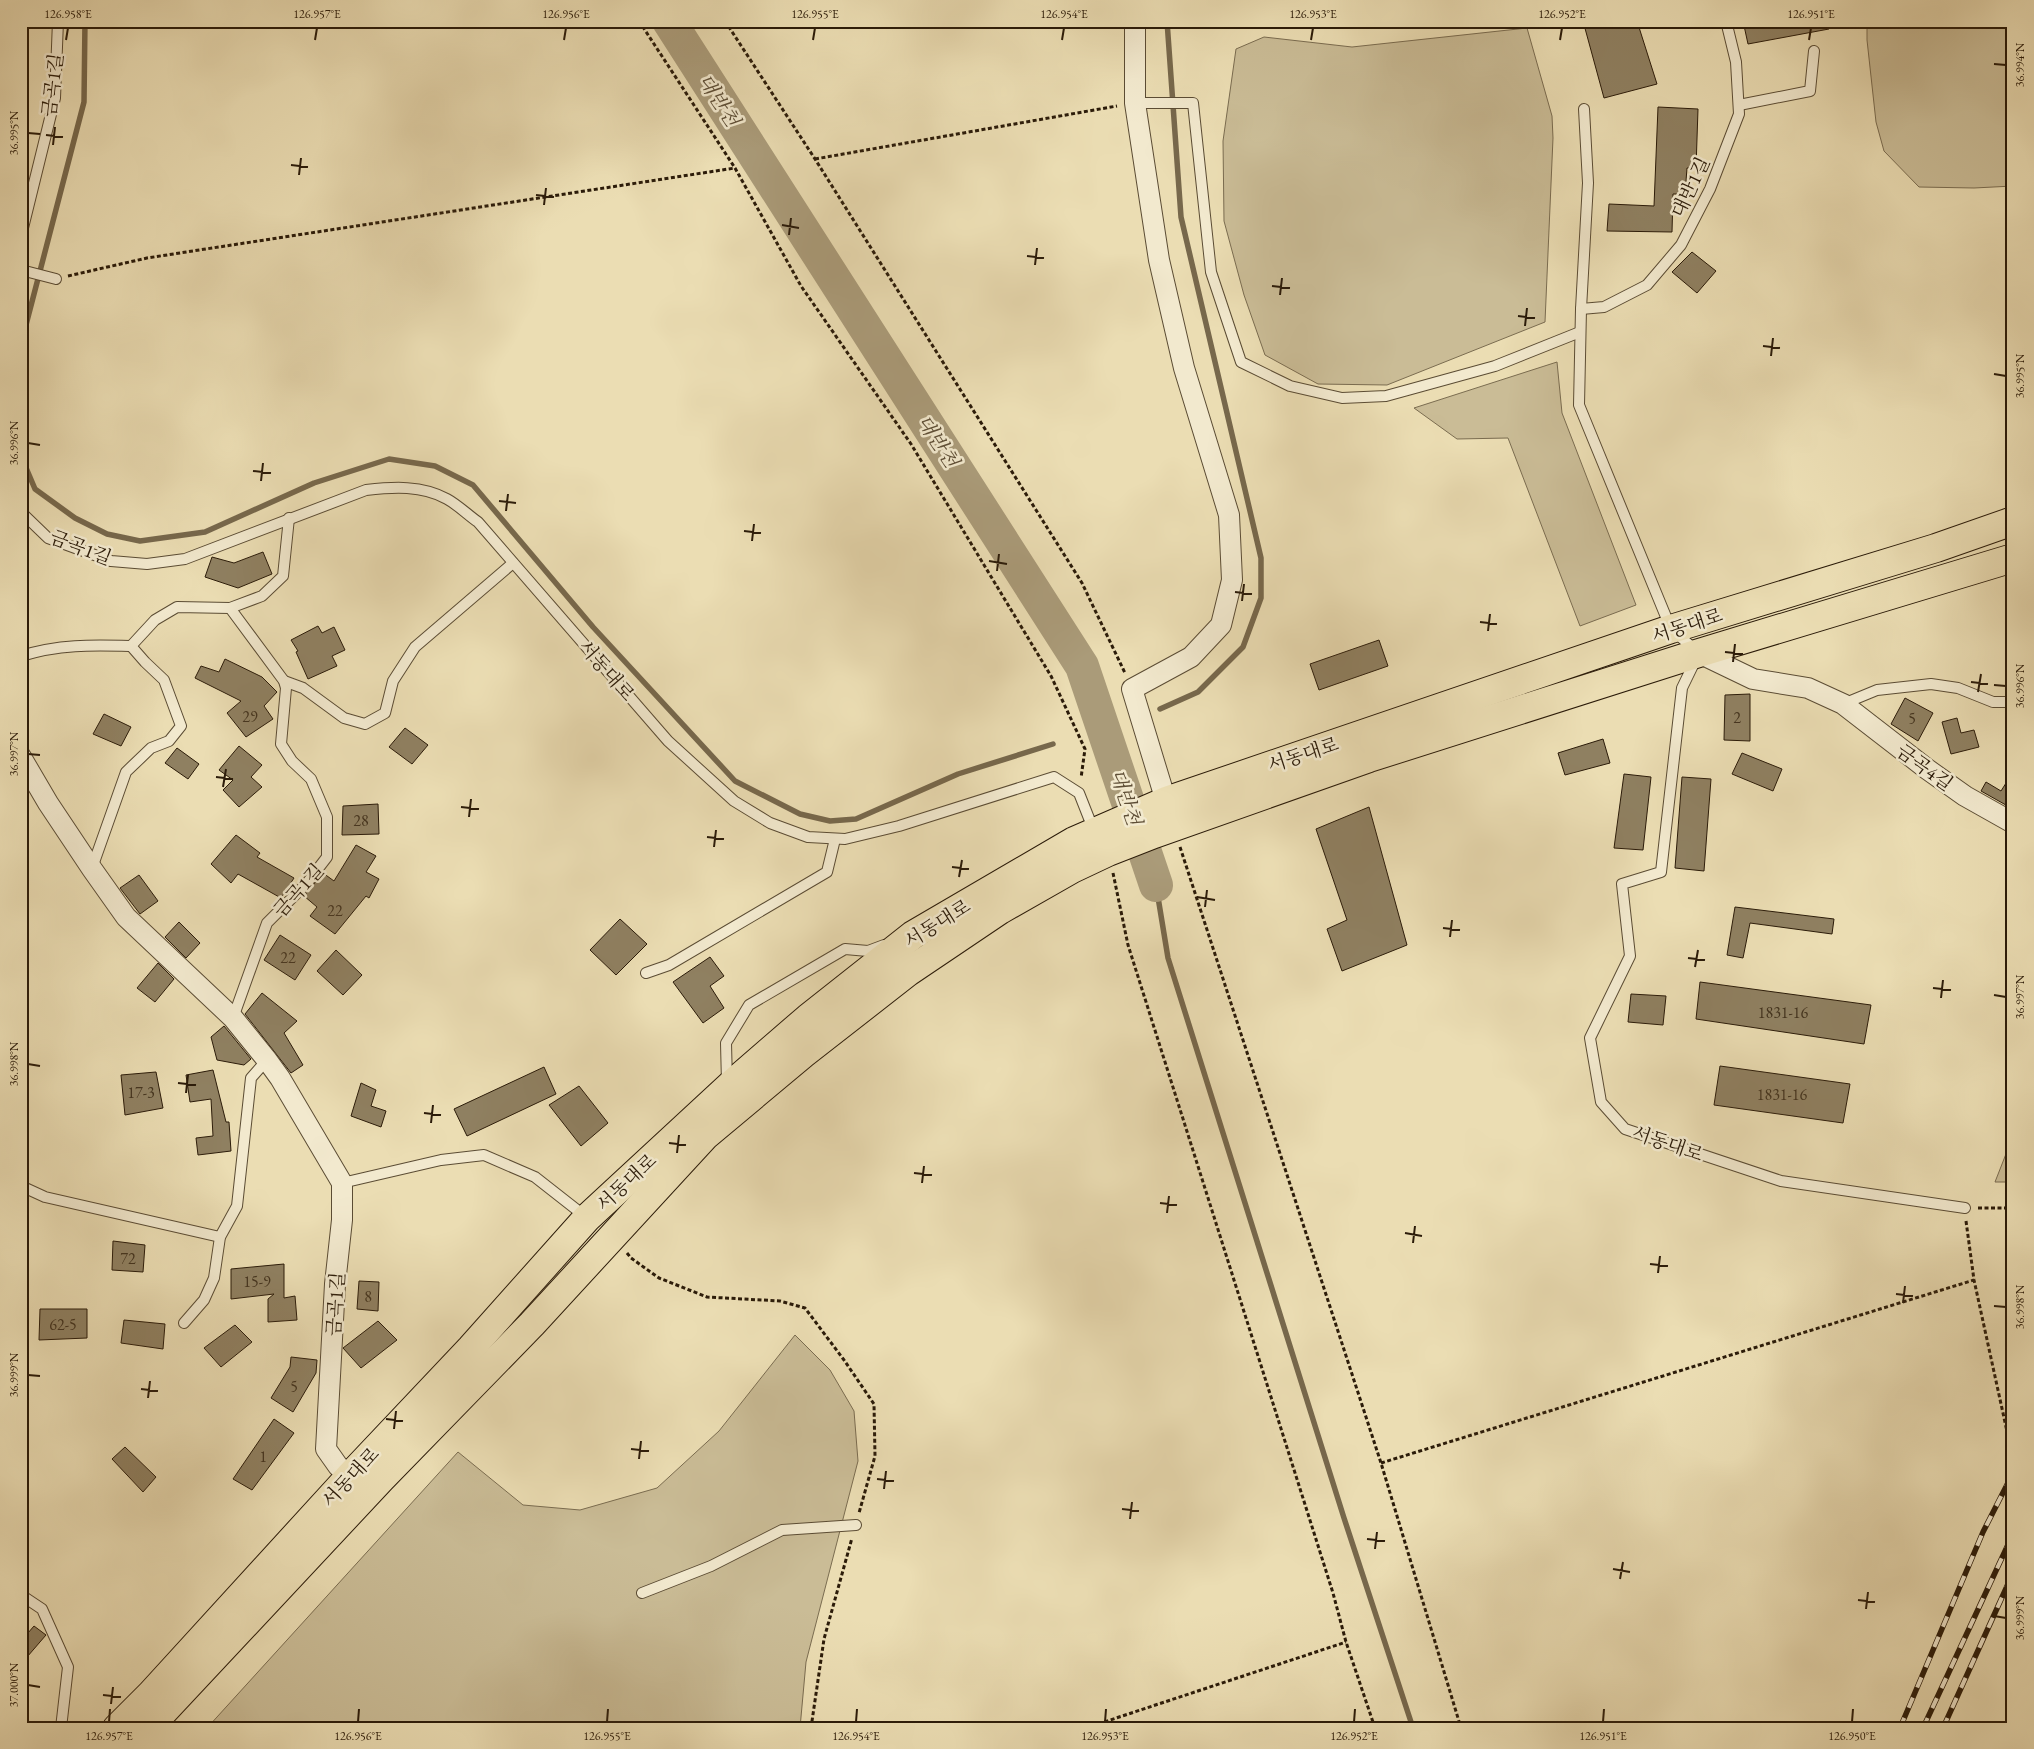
<svg xmlns="http://www.w3.org/2000/svg" width="2034" height="1749" font-family="'EB Garamond','Noto Serif KR',serif">
<rect width="100%" height="100%" fill="#ebddb3"/>
<filter id="stains"><feTurbulence type="fractalNoise" baseFrequency=".004" numOctaves="4"/><feColorMatrix values="0 0 0 0 .2 0 0 0 0 .09 0 0 0 0 .02 0 0 0 .5 -.17"/></filter>
<radialGradient id="worn" r=".72"><stop offset=".6" stop-color="#630" stop-opacity="0"/><stop offset="1" stop-color="#630" stop-opacity=".3"/></radialGradient>
<g fill="#cabc96" stroke="#7a6c50">
<polygon points="1867,21 2013,21 2013,186 1974,188 1919,187 1884,151 1876,122 1867,40"/>
<polygon points="1527,28 1552,116 1553,138 1545,322 1387,385 1318,384 1265,355 1244,295 1224,221 1223,141 1236,49 1264,37 1352,47"/>
<polygon points="1557,362 1562,413 1636,605 1580,626 1508,438 1457,439 1414,408"/>
<polygon points="2013,1136 2013,1182 1995,1182"/>
<polygon points="795,1335 830,1370 854,1411 858,1461 806,1662 800,1728 207,1728 458,1452 523,1505 580,1510 657,1488 719,1431"/>
</g>
<g fill="none" stroke-linecap="round" stroke-linejoin="round">
<g stroke="#77684c" stroke-width="5.5">
<polyline points="21,344 84,102 85,21"/>
<polyline points="21,456 35,489 75,518 107,534 140,541 205,532 314,483 389,459 435,466 473,485 593,627 735,781 800,814 830,821 856,819 958,774 1053,744"/>
<polyline points="1160,709 1198,692 1243,647 1261,598 1261,558 1181,217 1167,21"/>
<polyline points="1156,885 1168,958 1344,1518 1413,1728"/>
</g>
<polyline stroke="#aa9b79" stroke-width="34" points="669,21 1082,666 1156,885"/>
</g>
<g fill="#8f8061" stroke="#2b1b09">
<polygon points="1583,21 1637,21 1657,84 1604,98"/>
<polygon points="1743,21 1829,21 1829,29 1748,44"/>
<polygon points="1658,107 1698,109 1696,168 1687,168 1685,194 1673,194 1672,232 1607,231 1609,204 1654,206"/>
<polygon points="1692,252 1716,271 1697,293 1672,272"/>
<polygon points="263,552 272,574 238,588 205,577 212,557 234,563"/>
<polygon points="318,626 322,633 334,627 345,650 332,656 337,666 308,679 296,652 298,651 291,640"/>
<polygon points="1379,640 1388,666 1319,690 1310,664"/>
<polygon points="225,659 262,677 277,692 264,706 273,719 246,737 227,713 241,701 195,678 201,666 219,672"/>
<polygon points="1750,694 1750,741 1724,740 1725,695"/>
<polygon points="1905,698 1933,713 1918,741 1891,724"/>
<polygon points="104,714 131,727 121,746 93,734"/>
<polygon points="1957,718 1961,733 1974,730 1979,747 1951,754 1942,722"/>
<polygon points="405,728 428,745 412,764 389,747"/>
<polygon points="1603,739 1610,763 1565,775 1558,753"/>
<polygon points="239,746 262,765 251,777 262,787 239,807 223,790 233,780 219,770"/>
<polygon points="177,748 199,764 188,779 165,763"/>
<polygon points="1742,753 1782,769 1773,791 1732,774"/>
<polygon points="2013,772 2013,809 1981,791 1986,782 2001,791"/>
<polygon points="1624,774 1651,777 1643,850 1614,848"/>
<polygon points="1682,777 1711,779 1704,871 1675,868"/>
<polygon points="378,804 379,834 342,835 343,806"/>
<polygon points="1369,807 1407,945 1342,971 1327,929 1347,920 1316,829"/>
<polygon points="236,835 260,853 257,857 294,878 281,898 238,874 231,883 211,864"/>
<polygon points="356,845 376,856 366,872 379,879 369,898 366,896 335,934 310,916 317,907 304,896 323,873 334,881"/>
<polygon points="139,875 158,901 140,914 120,888"/>
<polygon points="1735,907 1834,919 1832,934 1750,923 1743,958 1727,955"/>
<polygon points="620,919 647,944 616,975 590,950"/>
<polygon points="179,922 200,943 186,958 165,937"/>
<polygon points="280,935 311,955 295,980 264,960"/>
<polygon points="336,950 362,975 343,995 317,971"/>
<polygon points="710,957 724,976 710,986 724,1008 703,1023 673,982"/>
<polygon points="158,963 174,979 155,1002 137,988"/>
<polygon points="1700,982 1871,1005 1864,1044 1696,1019"/>
<polygon points="262,993 297,1021 284,1033 303,1065 291,1073 245,1014"/>
<polygon points="1631,994 1666,996 1663,1025 1628,1022"/>
<polygon points="224,1026 251,1059 244,1065 217,1060 211,1037"/>
<polygon points="1720,1066 1850,1084 1843,1123 1714,1105"/>
<polygon points="544,1067 556,1094 467,1136 454,1109"/>
<polygon points="213,1070 226,1122 229,1122 231,1151 198,1155 196,1138 213,1136 211,1099 190,1102 186,1075"/>
<polygon points="156,1072 163,1108 125,1115 121,1075"/>
<polygon points="361,1083 376,1090 371,1106 386,1111 381,1127 351,1116"/>
<polygon points="579,1086 608,1123 581,1146 549,1105"/>
<polygon points="113,1241 145,1245 143,1272 112,1270"/>
<polygon points="284,1264 284,1298 295,1296 297,1320 268,1322 268,1299 274,1294 231,1299 231,1269"/>
<polygon points="359,1281 379,1282 378,1311 357,1309"/>
<polygon points="40,1309 87,1309 87,1338 39,1340"/>
<polygon points="124,1320 165,1324 163,1349 121,1343"/>
<polygon points="378,1321 397,1340 361,1368 343,1348"/>
<polygon points="235,1325 252,1342 221,1367 204,1348"/>
<polygon points="291,1357 317,1360 316,1373 293,1412 271,1398 290,1367"/>
<polygon points="274,1419 294,1433 252,1490 233,1479"/>
<polygon points="125,1447 156,1477 143,1492 112,1459"/>
<polygon points="34,1626 46,1635 21,1664 21,1641"/>
</g>
<g fill="none" stroke-linecap="round" stroke-linejoin="round">
<g stroke="#5b4c34" stroke-width="12">
<g id="service">
<polyline points="1135,103 1193,103 1211,272 1241,362 1290,386 1342,398 1386,396 1495,366 1580,332"/>
<polyline points="1739,105 1810,91 1814,51"/>
<polyline points="1584,109 1588,183 1581,309 1579,405 1671,629 1699,653 1682,688 1661,872 1622,884 1630,956 1590,1038 1601,1102 1625,1129 1781,1181 1965,1208"/>
<polyline points="21,236 55,98 58,21"/>
<polyline points="21,270 56,279"/>
<polyline points="1581,309 1604,307 1647,285 1681,245 1710,189 1739,114 1736,62 1726,21"/>
<path d="M21 512 48 538 111 561 147 564 185 559 366 490C393 487 422 485 447 499 458 505 468 515 478 522L668 741 734 801 770 823 808 837 845 839 899 826 1054 777 1079 793 1094 831"/>
<polyline points="230,608 284,681 286,688 281,744 292,761 311,779 327,817 327,857 307,883 267,923 233,1018"/>
<path d="M21 656C59 644 92 645 131 646L155 620 177 607 230 608 262 596 283 576 289 518"/>
<polyline points="284,681 303,688 344,718 365,724 385,713 393,681 415,647 513,563"/>
<polyline points="1843,704 1877,690 1931,684 1958,688 1993,702 2013,702"/>
<polyline points="92,868 126,772 151,748 169,741 181,726 164,680 145,662 131,646"/>
<polyline points="646,973 669,965 827,872 835,839"/>
<polyline points="727,1083 726,1043 749,1005 845,949 868,951 884,945"/>
<polyline points="342,1183 441,1160 484,1155 535,1177 586,1217"/>
<polyline points="21,1186 45,1197 220,1237"/>
<polyline points="184,1323 204,1300 214,1278 220,1237 237,1206 251,1078 267,1060"/>
<polyline points="642,1593 711,1566 782,1530 856,1525"/>
<polyline points="21,1595 42,1609 68,1667 61,1728"/>
</g>
</g>
<g stroke="#5b4c34" stroke-width="22">
<g id="minor">
<polyline points="1135,21 1135,103 1159,260 1184,368 1229,515 1232,580 1221,625 1191,657 1132,689 1166,801"/>
<polyline points="1699,653 1753,679 1808,688 1843,704 1927,769 1965,796 2013,823"/>
<polyline points="21,757 48,803 92,869 126,917 233,1018 267,1060 280,1078 342,1183 342,1220 335,1284 326,1449 338,1466 360,1484"/>
</g>
</g>
<g stroke="#2b1b09" stroke-width="30">
<g id="primary">
<polyline points="117,1728 151,1694 351,1475 471,1348 587,1218 734,1082 808,1018 913,935 1074,841 1166,801 1671,629 1936,548 2013,521"/>
<polyline points="148,1728 381,1479 532,1324 705,1136 803,1054 908,972 1000,910 1072,869 1108,852 1154,834 1369,758 1699,653 2013,558"/>
</g>
</g>
<g stroke="#2b1b09" stroke-width="3" stroke-dasharray="4 2.5" stroke-linecap="butt">
<polyline points="639,21 735,168 801,286 911,444 1051,676 1085,749 1081,778"/>
<polyline points="725,21 815,159 1082,583 1125,673"/>
<polyline points="815,159 1117,106"/>
<polyline points="68,276 147,258 735,168"/>
<polyline points="1180,847 1381,1463 1461,1728"/>
<polyline points="1113,873 1128,945 1333,1593 1346,1642 1375,1728"/>
<polyline points="1978,1208 2013,1208"/>
<polyline points="1966,1221 1974,1280 2013,1459"/>
<polyline points="627,1253 631,1258 659,1278 707,1297 780,1301 805,1308 844,1360 874,1404 875,1456 859,1513"/>
<polyline points="1381,1463 1974,1280"/>
<polyline points="811,1728 824,1639 852,1538"/>
<polyline points="1086,1728 1346,1642"/>
</g>
<use href="#service" stroke="#f2e9ce" stroke-width="10"/>
<use href="#minor" stroke="#f2e9ce" stroke-width="20"/>
<use href="#primary" stroke="#ebddb3" stroke-width="28"/>
<g stroke="#2b1b09" stroke-width="5.5">
<g id="rail">
<polyline points="1900,1728 1983,1532 2013,1473"/>
<polyline points="1923,1728 2013,1534"/>
<polyline points="1943,1728 2013,1573"/>
</g>
</g>
<use href="#rail" stroke="#f2e9ce" stroke-width="4" stroke-dasharray="11" stroke-linecap="butt"/>
</g>
<path fill="none" stroke="#2b1b09" stroke-width="2" d="M66 40 68 28M315 40 317 28M564 40 566 28M813 40 815 28M1062 40 1064 28M1311 40 1313 28M1560 40 1562 28M1809 40 1811 28M1994 64 2006 65M28 133 40 134M46 135 63 137M53 145 55 127M291 165 308 167M299 175 301 158M536 195 554 197M544 205 546 188M782 225 799 228M789 235 791 218M1027 256 1044 258M1035 265 1037 248M1272 286 1290 288M1280 295 1282 278M1518 316 1535 318M1525 326 1527 308M1763 346 1780 348M1771 356 1773 338M1994 374 2006 376M28 443 40 445M253 471 271 473M261 481 263 463M499 501 516 503M506 511 508 494M744 531 761 533M752 541 754 524M989 561 1007 564M997 571 999 554M1235 592 1252 594M1242 601 1244 584M1480 622 1497 624M1488 631 1490 614M1725 652 1743 654M1733 662 1735 644M1971 682 1988 684M1994 685 2006 686M1978 692 1981 674M28 754 40 755M216 777 233 779M223 787 226 769M461 807 479 809M469 817 471 799M707 837 724 839M714 847 716 830M952 867 969 869M959 877 962 860M1197 897 1215 900M1205 907 1207 890M1443 928 1460 930M1450 937 1452 920M1688 958 1705 960M1695 967 1698 950M1933 988 1951 990M1994 995 2006 997M1941 998 1943 980M28 1064 40 1066M178 1083 196 1085M186 1093 188 1075M424 1113 441 1115M431 1123 433 1105M669 1143 686 1145M677 1153 679 1135M914 1173 932 1175M922 1183 924 1166M1160 1203 1177 1205M1167 1213 1169 1196M1405 1233 1422 1236M1413 1243 1415 1226M1650 1264 1668 1266M1658 1273 1660 1256M1896 1294 1913 1296M1903 1303 1905 1286M1994 1306 2006 1307M28 1375 40 1376M141 1389 158 1391M148 1398 150 1381M386 1419 403 1421M394 1429 396 1411M631 1449 649 1451M639 1459 641 1441M877 1479 894 1481M884 1489 886 1471M1122 1509 1139 1511M1130 1519 1132 1502M1367 1539 1385 1541M1375 1549 1377 1532M1613 1569 1630 1572M1620 1579 1623 1562M1858 1600 1875 1602M1866 1609 1868 1592M1994 1616 2006 1618M28 1685 40 1687M103 1695 121 1697M111 1704 113 1687M109 1722 110 1709M358 1722 359 1709M607 1722 608 1709M856 1722 857 1709M1105 1722 1106 1709M1354 1722 1355 1709M1603 1722 1604 1709M1852 1722 1853 1709"/>
<g text-anchor="middle" stroke-width="5" stroke-linejoin="round" paint-order="stroke">
<g font-size="16" fill="#44341f">
<text x="250" y="722">29</text>
<text x="1737" y="723">2</text>
<text x="1912" y="724">5</text>
<text x="361" y="826">28</text>
<text x="335" y="916">22</text>
<text x="288" y="963">22</text>
<text x="1783" y="1018">1831-16</text>
<text x="141" y="1098">17-3</text>
<text x="1782" y="1100">1831-16</text>
<text x="128" y="1264">72</text>
<text x="257" y="1287">15-9</text>
<text x="368" y="1302">8</text>
<text x="63" y="1330">62-5</text>
<text x="294" y="1392">5</text>
<text x="263" y="1462">1</text>
</g>
<g font-size="19" fill="#2b1b09" stroke="#f2e9ce">
<text transform="translate(52 85) rotate(-83)" y="7">금곡1길</text>
<text transform="translate(1690 187) rotate(-65)" y="7">대반1길</text>
<text transform="translate(81 547) rotate(21)" y="7">금곡1길</text>
<text transform="translate(1687 625) rotate(-18)" y="7">서동대로</text>
<text transform="translate(607 670) rotate(49)" y="7">서동대로</text>
<text transform="translate(1303 754) rotate(-18)" y="7">서동대로</text>
<text transform="translate(1925 767) rotate(36)" y="7">금곡4길</text>
<text transform="translate(298 890) rotate(-48)" y="7">금곡1길</text>
<text transform="translate(937 923) rotate(-32)" y="7">서동대로</text>
<text transform="translate(1668 1143) rotate(19)" y="7">서동대로</text>
<text transform="translate(626 1182) rotate(-43)" y="7">서동대로</text>
<text transform="translate(335 1304) rotate(-86)" y="7">금곡1길</text>
<text transform="translate(350 1477) rotate(-47)" y="7">서동대로</text>
</g>
<g font-size="20" font-style="italic" fill="#5e4e36" stroke="#f2e9ce">
<text transform="translate(719 100) rotate(57)" y="7">대반천</text>
<text transform="translate(938 441) rotate(57)" y="7">대반천</text>
<text transform="translate(1126 797) rotate(71)" y="7">대반천</text>
</g>
</g>
<rect width="2034" height="1749" fill="none" stroke="#ebddb3" stroke-width="55"/>
<rect x="28" y="28" width="1978" height="1694" fill="none" stroke="#2b1b09" stroke-width="2"/>
<g font-size="12" text-anchor="middle" fill="#2b1b09">
<text x="68" y="18">126.958°E</text>
<text x="317" y="18">126.957°E</text>
<text x="566" y="18">126.956°E</text>
<text x="815" y="18">126.955°E</text>
<text x="1064" y="18">126.954°E</text>
<text x="1313" y="18">126.953°E</text>
<text x="1562" y="18">126.952°E</text>
<text x="1811" y="18">126.951°E</text>
<text transform="translate(2020 65) rotate(-90)" y="4">36.994°N</text>
<text transform="translate(14 133) rotate(-90)" y="4">36.995°N</text>
<text transform="translate(2020 376) rotate(-90)" y="4">36.995°N</text>
<text transform="translate(14 443) rotate(-90)" y="4">36.996°N</text>
<text transform="translate(2020 686) rotate(-90)" y="4">36.996°N</text>
<text transform="translate(14 754) rotate(-90)" y="4">36.997°N</text>
<text transform="translate(2020 997) rotate(-90)" y="4">36.997°N</text>
<text transform="translate(14 1064) rotate(-90)" y="4">36.998°N</text>
<text transform="translate(2020 1307) rotate(-90)" y="4">36.998°N</text>
<text transform="translate(14 1375) rotate(-90)" y="4">36.999°N</text>
<text transform="translate(2020 1618) rotate(-90)" y="4">36.999°N</text>
<text transform="translate(14 1685) rotate(-90)" y="4">37.000°N</text>
<text x="109" y="1740">126.957°E</text>
<text x="358" y="1740">126.956°E</text>
<text x="607" y="1740">126.955°E</text>
<text x="856" y="1740">126.954°E</text>
<text x="1105" y="1740">126.953°E</text>
<text x="1354" y="1740">126.952°E</text>
<text x="1603" y="1740">126.951°E</text>
<text x="1852" y="1740">126.950°E</text>
</g>
<rect width="100%" height="100%" filter="url(#stains)"/>
<rect width="100%" height="100%" fill="url(#worn)"/>
</svg>
